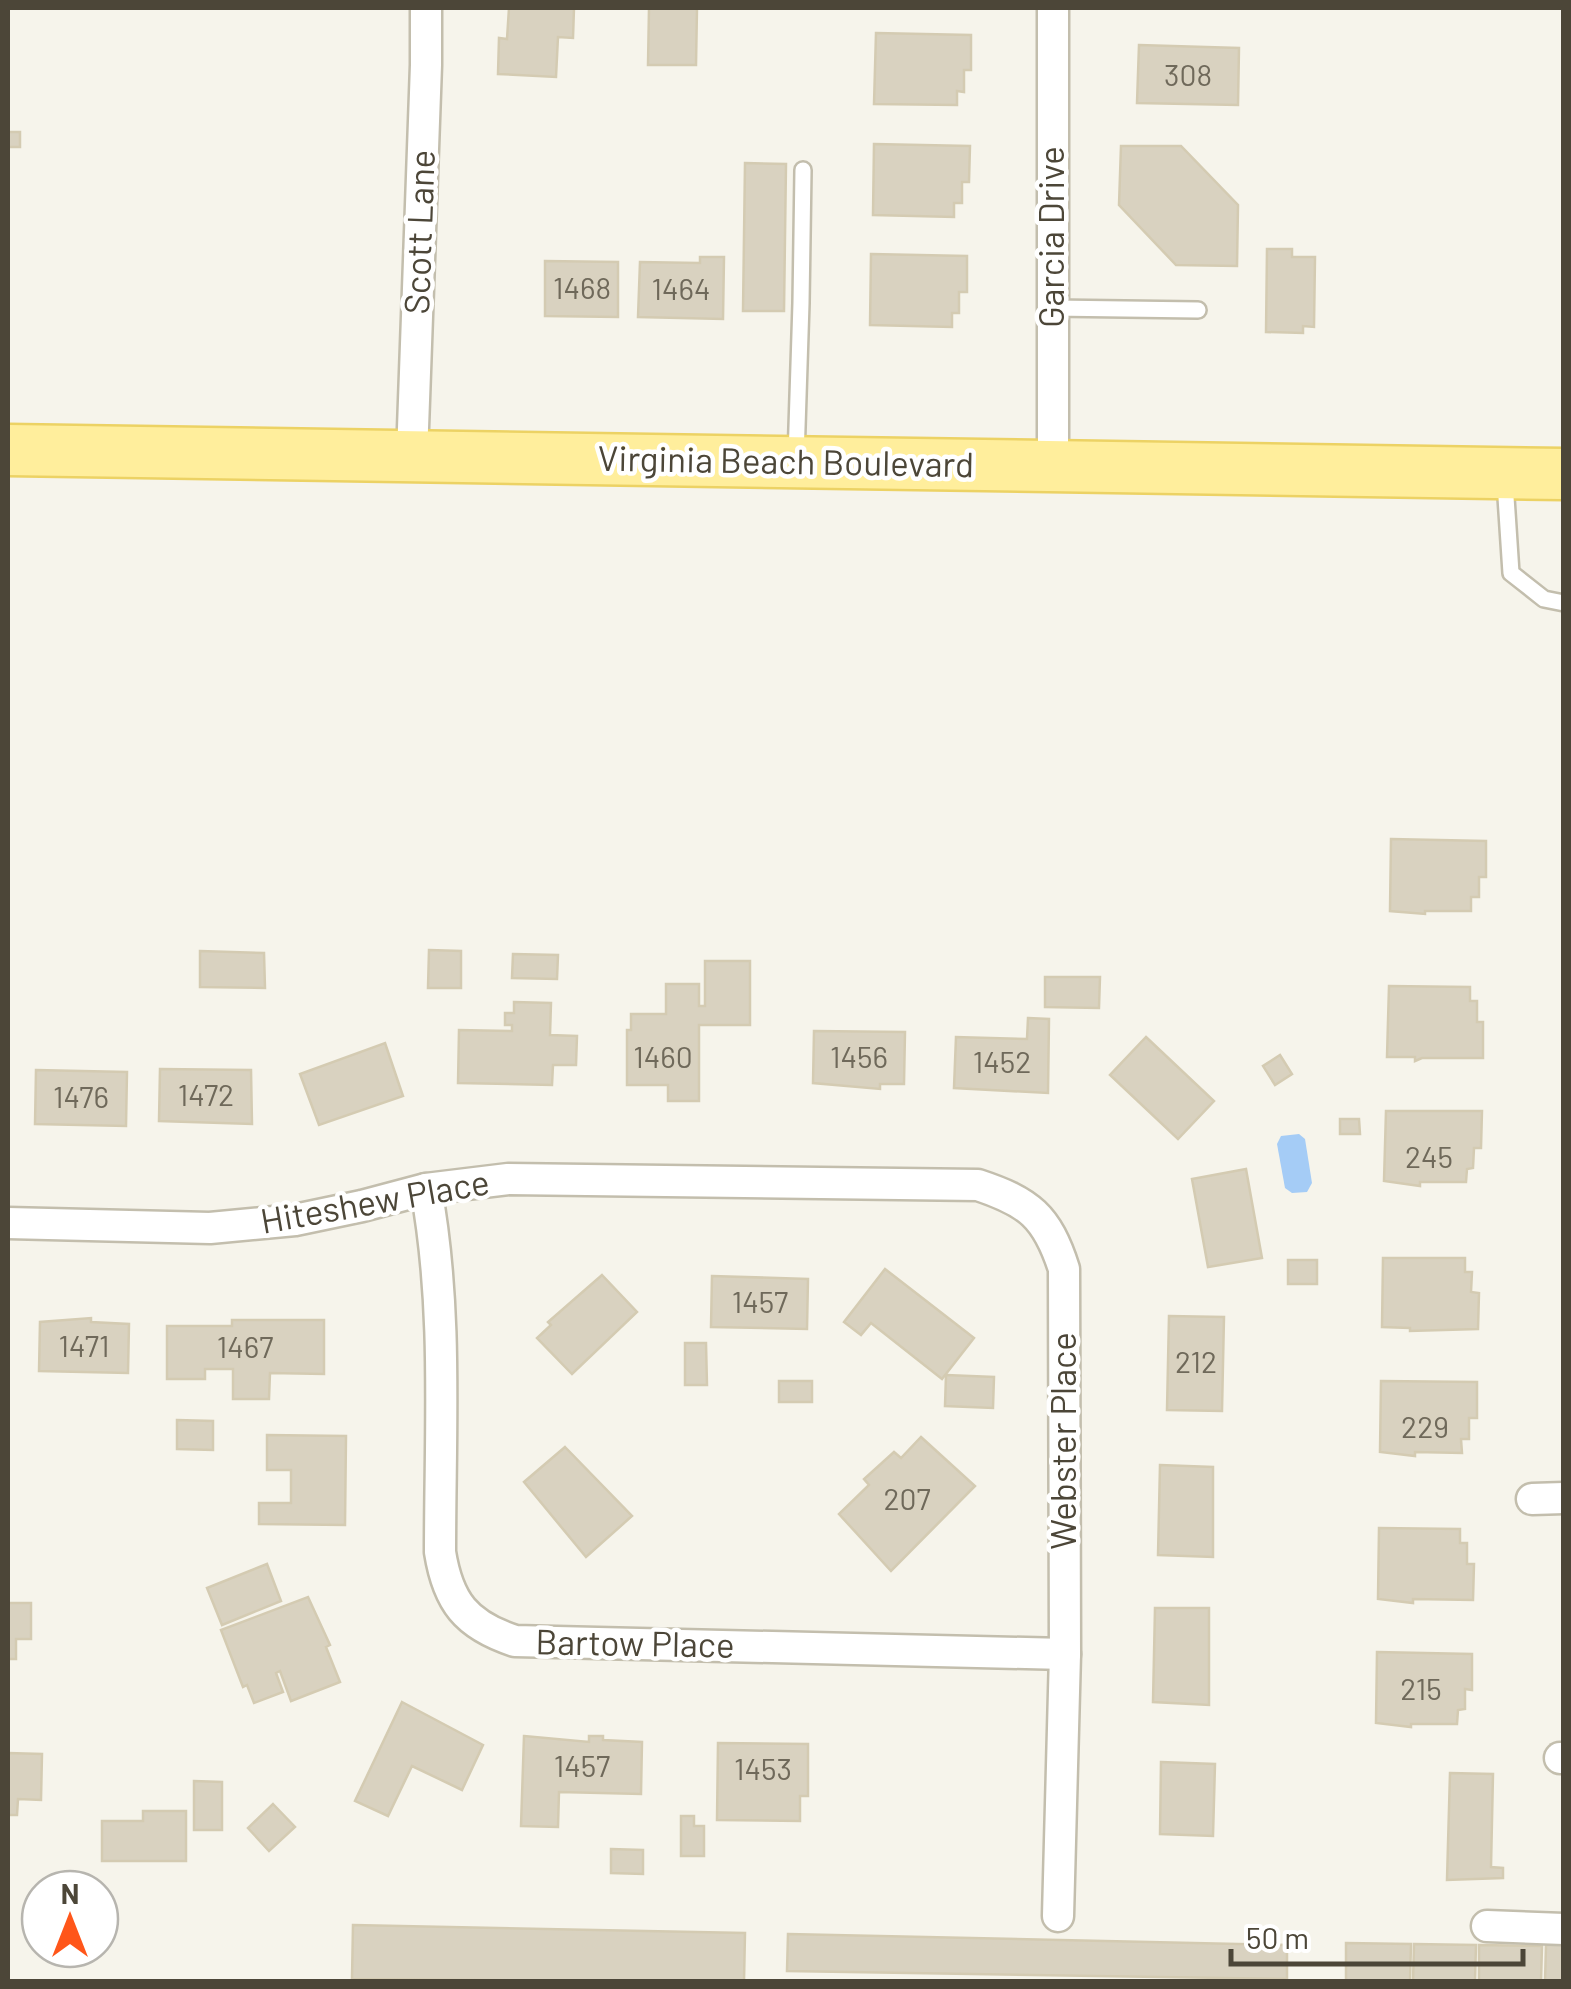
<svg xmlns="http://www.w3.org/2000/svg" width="1571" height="1989" font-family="Barlow,sans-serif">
<rect width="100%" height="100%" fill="#f6f4eb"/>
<polygon fill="#a5ccf6" points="1299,1134 1305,1139 1312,1183 1307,1192 1292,1193 1285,1188 1277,1144 1281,1136"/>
<g fill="#d9d2c0" stroke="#d4cbb2" stroke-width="2.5">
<polygon points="509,8 574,8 573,38 558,37 556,77 498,74 499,38 507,39"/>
<polygon points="649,8 697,8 696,65 648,65"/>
<polygon points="876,33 971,35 971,70 964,70 964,92 957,91 957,105 874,104"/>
<polygon points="1139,45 1239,48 1238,105 1137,103"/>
<rect x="8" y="132" width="12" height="15"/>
<polygon points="874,144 970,146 969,182 962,182 962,203 954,203 954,217 873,215"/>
<polygon points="1121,146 1181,146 1238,205 1237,266 1176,265 1119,205"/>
<polygon points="745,163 786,164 784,311 743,311"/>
<polygon points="1267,249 1292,249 1292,257 1315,257 1314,327 1303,326 1303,333 1266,332"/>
<polygon points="871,254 967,256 967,292 959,292 959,313 952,313 952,327 870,325"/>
<polygon points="700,257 724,257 723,319 638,317 640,262 700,263"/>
<polygon points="545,261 618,262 618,317 545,316"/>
<polygon points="1391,839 1486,841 1486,877 1479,877 1479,897 1471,897 1471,911 1425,911 1425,914 1390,911"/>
<polygon points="429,950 461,951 461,988 428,988"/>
<polygon points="200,951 264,953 265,988 200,987"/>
<polygon points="513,954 558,955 557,979 512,978"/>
<polygon points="705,961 750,961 750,1025 699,1025 699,1101 668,1101 668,1085 627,1085 627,1030 631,1030 631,1014 666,1014 666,984 699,984 699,1006 705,1006"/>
<polygon points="1045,977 1100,977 1099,1008 1045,1007"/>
<polygon points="1389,986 1470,987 1470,1001 1477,1001 1477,1022 1483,1022 1483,1058 1422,1058 1415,1061 1415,1057 1387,1057"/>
<polygon points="514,1002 551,1003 550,1035 577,1036 576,1065 553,1065 552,1085 458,1083 459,1030 512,1031 512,1025 505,1025 505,1013 514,1013"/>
<polygon points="1028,1018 1049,1019 1048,1093 954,1088 956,1037 1027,1039"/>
<polygon points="814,1031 905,1032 904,1084 880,1084 880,1089 813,1083"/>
<polygon points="1146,1037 1214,1101 1178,1139 1110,1075"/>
<polygon points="385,1043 403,1096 319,1125 300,1074"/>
<polygon points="1280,1055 1292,1074 1275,1085 1263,1066"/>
<polygon points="160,1069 251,1070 252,1124 159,1121"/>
<polygon points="36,1070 127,1072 126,1126 35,1124"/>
<polygon points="1386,1111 1482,1111 1481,1148 1474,1148 1473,1168 1467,1169 1466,1182 1420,1182 1420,1186 1384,1181"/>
<polygon points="1340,1119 1359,1119 1360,1134 1340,1134"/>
<polygon points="1246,1169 1262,1258 1208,1267 1192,1179"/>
<polygon points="1383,1258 1465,1258 1465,1272 1472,1272 1471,1292 1479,1293 1478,1329 1410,1331 1410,1328 1382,1327"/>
<rect x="1288" y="1260" width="29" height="24"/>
<polygon points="885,1269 974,1338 942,1379 871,1323 861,1335 844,1322"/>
<polygon points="602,1275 637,1312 572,1374 537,1338 551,1325 548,1322"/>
<polygon points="712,1276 808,1279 807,1329 711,1327"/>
<polygon points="1169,1316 1224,1317 1222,1411 1167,1410"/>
<polygon points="91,1318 91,1322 129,1324 128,1373 39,1371 40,1322"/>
<polygon points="232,1320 324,1320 324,1374 270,1373 269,1399 233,1399 233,1369 205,1369 205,1379 167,1379 167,1326 232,1326"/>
<polygon points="685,1343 706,1343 707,1385 685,1385"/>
<polygon points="946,1375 994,1377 993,1408 945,1406"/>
<rect x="779" y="1381" width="33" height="21"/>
<polygon points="1381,1381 1477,1382 1477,1418 1469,1418 1469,1439 1461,1439 1462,1453 1415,1452 1415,1456 1380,1452"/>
<polygon points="177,1420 213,1421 213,1450 177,1449"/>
<polygon points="267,1435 346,1436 345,1525 259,1524 259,1503 291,1503 291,1470 267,1470"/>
<polygon points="921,1437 975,1486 891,1571 839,1514 869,1485 864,1479 894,1452 901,1458"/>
<polygon points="565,1447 632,1516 586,1557 524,1482"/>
<polygon points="1160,1465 1213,1467 1213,1557 1158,1555"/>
<polygon points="1379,1528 1460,1529 1460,1543 1467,1543 1467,1564 1474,1564 1473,1600 1413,1599 1413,1603 1378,1599"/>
<polygon points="267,1564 281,1601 222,1625 207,1588"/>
<polygon points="308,1597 330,1645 326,1647 340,1682 291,1701 280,1671 276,1673 283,1692 254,1703 247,1685 243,1687 221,1630"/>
<polygon points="8,1603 31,1603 31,1639 16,1639 16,1659 8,1659"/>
<polygon points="1155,1608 1209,1608 1209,1705 1153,1702"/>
<polygon points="1377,1652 1472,1654 1472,1690 1465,1689 1465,1709 1458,1710 1457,1724 1411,1724 1411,1727 1376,1723"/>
<polygon points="402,1702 483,1745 462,1790 412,1766 388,1816 355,1801"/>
<polygon points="524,1736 589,1742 589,1736 603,1736 603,1740 642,1742 641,1794 559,1792 558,1827 521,1826"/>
<polygon points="718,1743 808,1744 808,1796 800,1796 800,1821 717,1820"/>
<polygon points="8,1753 42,1754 41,1800 18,1799 17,1815 8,1815"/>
<polygon points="1161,1762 1215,1764 1213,1836 1160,1834"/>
<polygon points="1450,1773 1493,1774 1491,1867 1503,1868 1503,1878 1447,1880"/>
<polygon points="194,1781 222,1782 222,1830 194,1830"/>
<polygon points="273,1804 295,1827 269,1851 248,1828"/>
<polygon points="143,1811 186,1811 186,1861 102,1861 102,1821 143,1821"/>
<polygon points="681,1816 694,1816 694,1826 704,1826 704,1856 681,1856"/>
<polygon points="611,1849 643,1850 643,1874 611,1873"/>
<polygon points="353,1925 745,1933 744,1982 352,1979"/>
<polygon points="788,1934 1287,1945 1287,1979 787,1971"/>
<polygon points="1346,1943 1411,1944 1410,1982 1346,1982"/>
<polygon points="1414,1944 1476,1945 1475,1982 1413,1982"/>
<polygon points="1479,1945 1542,1946 1541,1982 1479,1982"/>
<polygon points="1546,1945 1564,1945 1564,1982 1545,1982"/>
</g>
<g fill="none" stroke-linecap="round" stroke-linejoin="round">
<g stroke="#c3bead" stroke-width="20">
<g id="service">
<polyline points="1052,308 1198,310"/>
<polyline points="796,458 801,303 803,170"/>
<polyline points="1505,482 1511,573 1544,599 1564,603"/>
</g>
</g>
<g stroke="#c3bead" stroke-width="35">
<g id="minor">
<polyline points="1053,8 1053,467"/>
<polyline points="412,456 426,65 426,8"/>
<path d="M426 1189C448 1308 440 1431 440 1552 448 1602 466 1625 515 1641L1065 1654"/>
<path d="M8 1223 210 1228 295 1220 362 1206 426 1189 508 1179 978 1185C1029 1202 1047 1216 1064 1269L1065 1654 1058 1916"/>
<polyline points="1532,1499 1564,1498"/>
<polyline points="1560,1758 1564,1758"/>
<polyline points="1487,1926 1564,1929"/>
</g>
</g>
<g stroke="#ecd264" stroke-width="55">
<polyline id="primary" points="8,450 1564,474"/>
</g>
<use href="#service" stroke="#fff" stroke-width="15"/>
<use href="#minor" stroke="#fff" stroke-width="30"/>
<use href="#primary" stroke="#ffee9c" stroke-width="50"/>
</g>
<g text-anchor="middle" stroke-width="9" stroke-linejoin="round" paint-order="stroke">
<g font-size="30" fill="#6f695a">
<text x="1188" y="86">308</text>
<text x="582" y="299">1468</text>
<text x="681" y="300">1464</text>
<text x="663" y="1068">1460</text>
<text x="859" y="1068">1456</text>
<text x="1002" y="1073">1452</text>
<text x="206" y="1106">1472</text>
<text x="81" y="1108">1476</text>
<text x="1429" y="1168">245</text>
<text x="760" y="1313">1457</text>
<text x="84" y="1357">1471</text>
<text x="245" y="1358">1467</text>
<text x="1196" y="1373">212</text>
<text x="1425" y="1438">229</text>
<text x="907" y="1510">207</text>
<text x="1421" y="1700">215</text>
<text x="582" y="1777">1457</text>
<text x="763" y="1780">1453</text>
</g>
<g font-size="35" fill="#4c4638" stroke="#fff">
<text transform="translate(420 232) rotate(-88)" y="12">Scott Lane</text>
<text transform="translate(1052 237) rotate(-90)" y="12">Garcia Drive</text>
<text transform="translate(786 462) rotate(1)" y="12">Virginia Beach Boulevard</text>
<text transform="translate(375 1202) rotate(-10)" y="12">Hiteshew Place</text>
<text transform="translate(1064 1441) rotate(-90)" y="12">Webster Place</text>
<text transform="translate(635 1644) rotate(1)" y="12">Bartow Place</text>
</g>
</g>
<rect width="1571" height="1989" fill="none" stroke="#4c4638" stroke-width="20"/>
<g transform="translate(70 1919)"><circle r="48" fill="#ffffff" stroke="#b7b5af" stroke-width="2.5"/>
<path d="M0-8L18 38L0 25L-18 38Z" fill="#ff561a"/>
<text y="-15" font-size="28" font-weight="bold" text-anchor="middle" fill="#4c4638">N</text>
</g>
<path d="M1231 1949v15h292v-15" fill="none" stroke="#4c4638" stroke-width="5"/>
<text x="1246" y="1949" font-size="30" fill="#4c4638" stroke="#ffffff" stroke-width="8" paint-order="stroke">50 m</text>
</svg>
